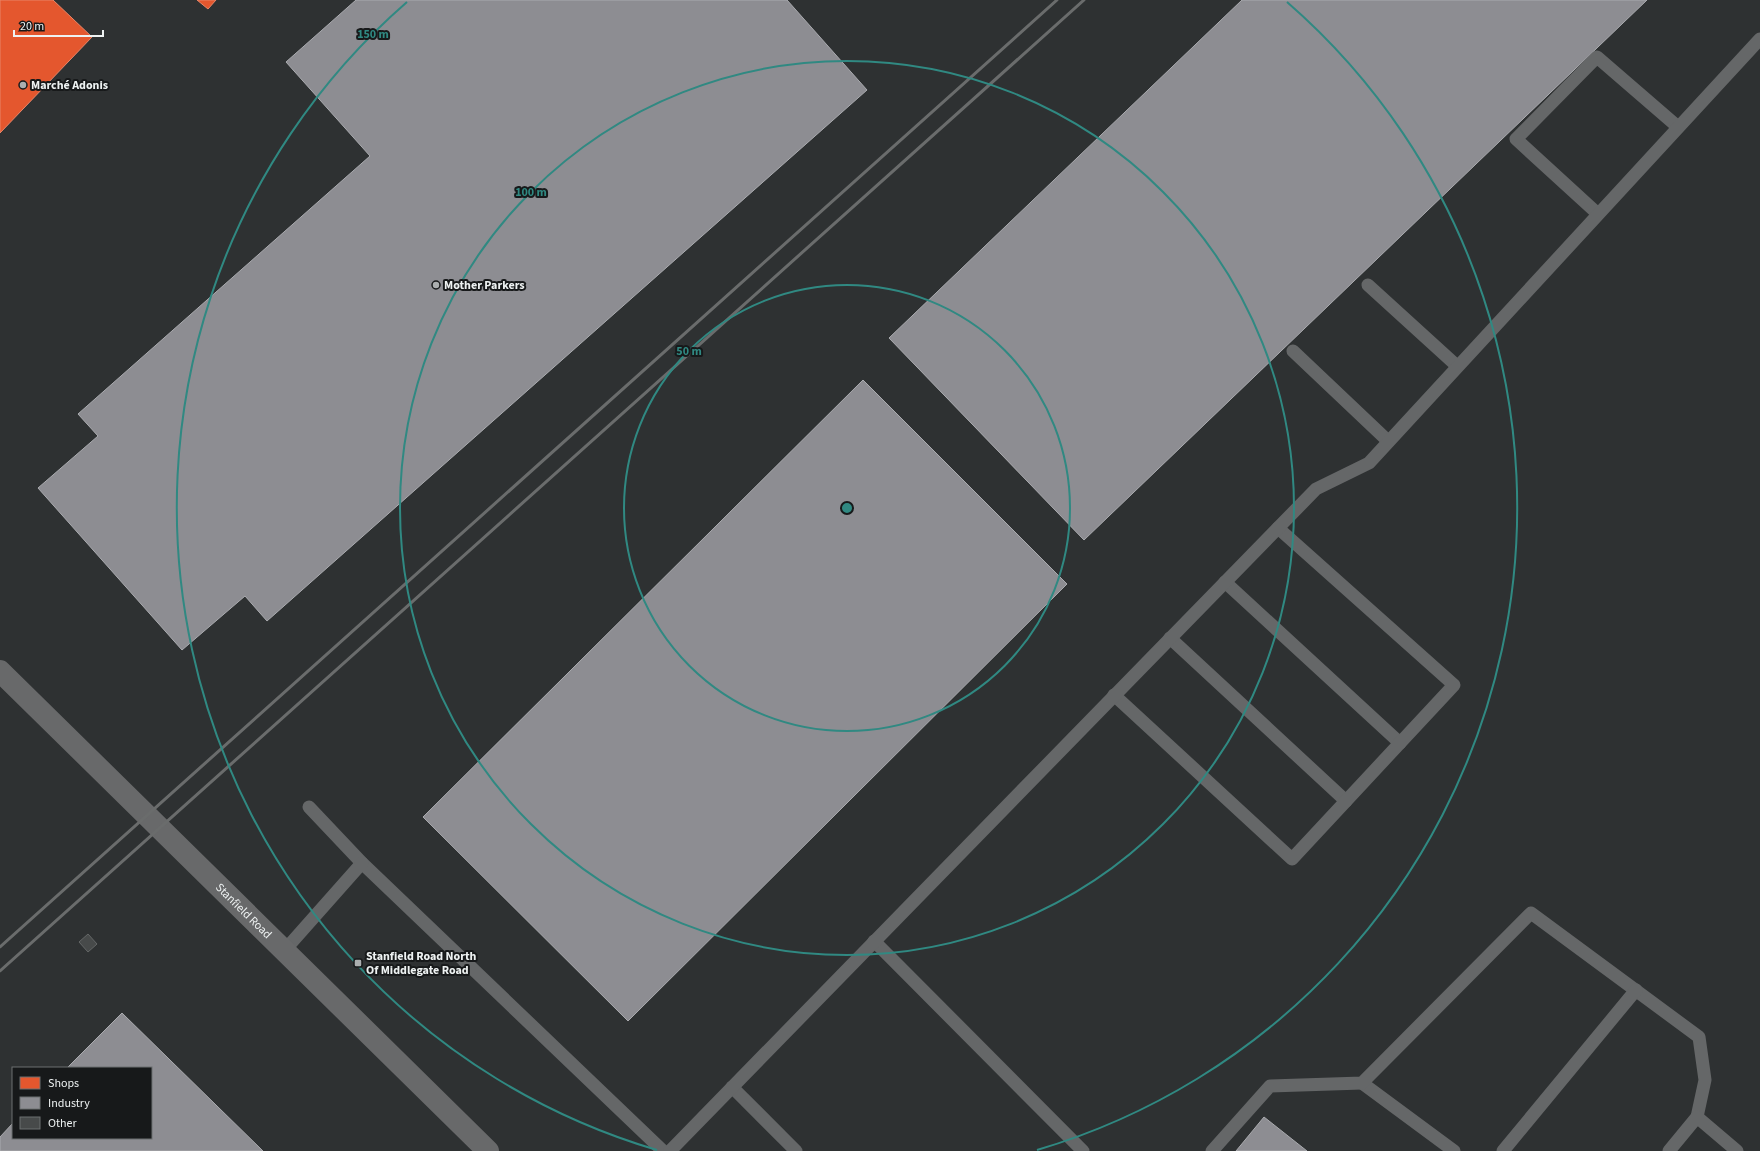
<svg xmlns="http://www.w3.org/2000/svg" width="1760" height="1151" font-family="'Source Sans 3',sans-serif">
<rect width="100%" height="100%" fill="#2e3132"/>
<g fill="#e4572e" stroke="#e78669">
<polygon points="0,0 53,0 92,37 0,133"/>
<polygon points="197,0 216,0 208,9"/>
</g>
<g fill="#8d8d92" stroke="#aaabaf">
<polygon points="356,0 787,0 867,90 267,621 245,596 182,650 38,488 98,436 78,414 370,156 286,62"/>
<polygon points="1242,0 1647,0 1084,540 889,338"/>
<polygon points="863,380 1067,584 628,1021 423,817"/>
<polygon points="122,1013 263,1151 0,1151 0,1137 13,1123 13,1138 151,1138 151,1068 67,1068"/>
<polygon points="1264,1117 1307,1151 1236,1151"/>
</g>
<polygon fill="#474a4a" stroke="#646767" points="88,934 97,944 88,952 79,942"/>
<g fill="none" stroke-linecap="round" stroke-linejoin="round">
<g stroke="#656768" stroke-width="13">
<polyline points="1598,214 1516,139 1597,57 1678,127"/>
<polyline points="1368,285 1457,366"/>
<polyline points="1293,351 1388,441"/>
<polyline points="1225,582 1400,743"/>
<polyline points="1170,638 1346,801"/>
<polyline points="1114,695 1292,859 1454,685 1278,528"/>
<polyline points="309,807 362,863 663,1151"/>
<polyline points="874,941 1083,1151"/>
<polyline points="284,951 362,863"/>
<polyline points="1362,1083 1454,1151"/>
<polyline points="732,1087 796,1151"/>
<polyline points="670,1151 1316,489 1369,463 1760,39"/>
<polyline points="1212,1151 1270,1086 1362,1083 1531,913 1699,1037 1705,1080 1697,1117"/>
<polyline points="1503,1151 1636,990"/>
<polyline points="1669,1151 1697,1117 1737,1151"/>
</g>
<path stroke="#68696a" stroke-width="22" id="s1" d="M0 671 488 1151"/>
<g stroke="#6a6c6c" stroke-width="3">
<polyline points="0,947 1057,0"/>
<polyline points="0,971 1084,0"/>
</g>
</g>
<g fill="none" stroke="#308982" stroke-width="2">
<circle cx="847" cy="508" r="223"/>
<circle cx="847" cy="508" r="447"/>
<path d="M657 1150A670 670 0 0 1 407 2M1287 2A670 670 0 0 1 1037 1150"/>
</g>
<g fill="#abaeaf" stroke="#17191a" stroke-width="1.5">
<circle cx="23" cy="85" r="4"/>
<circle cx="436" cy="285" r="4"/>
<rect x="354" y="959" width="8" height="8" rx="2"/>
</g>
<g text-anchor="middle" stroke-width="4" stroke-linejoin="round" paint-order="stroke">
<g font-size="12" font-weight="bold" fill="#eef2f2" stroke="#17191a" text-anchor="start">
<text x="31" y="89">Marché Adonis</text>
<text x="444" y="289">Mother Parkers</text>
<text x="366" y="960">Stanfield Road North<tspan x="366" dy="14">Of Middlegate Road</tspan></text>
</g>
<g font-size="12" fill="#eef2f2" stroke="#17191a">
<text dy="4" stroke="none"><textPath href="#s1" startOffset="342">Stanfield Road</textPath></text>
</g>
</g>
<circle cx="847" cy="508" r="6" fill="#308982" stroke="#17191a" stroke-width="2"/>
<g font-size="12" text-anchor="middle" font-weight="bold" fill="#308982" stroke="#17191a" stroke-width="4" stroke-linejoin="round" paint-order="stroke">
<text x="373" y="38">150 m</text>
<text x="531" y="196">100 m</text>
<text x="689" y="355">50 m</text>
</g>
<rect x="12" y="1067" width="140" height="72" fill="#17191a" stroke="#6d7070"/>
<rect x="20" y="1077" width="20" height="12" fill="#e4572e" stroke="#6d7070"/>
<text x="48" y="1087" font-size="12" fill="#eef2f2">Shops</text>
<rect x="20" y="1097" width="20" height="12" fill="#8d8d92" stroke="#6d7070"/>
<text x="48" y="1107" font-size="12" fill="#eef2f2">Industry</text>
<rect x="20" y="1117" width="20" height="12" fill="#474a4a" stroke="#6d7070"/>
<text x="48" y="1127" font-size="12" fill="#eef2f2">Other</text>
<path d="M14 30v6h89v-6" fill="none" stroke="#eef2f2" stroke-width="2"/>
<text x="20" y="30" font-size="12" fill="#eef2f2" stroke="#17191a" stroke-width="3" paint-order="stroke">20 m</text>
</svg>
